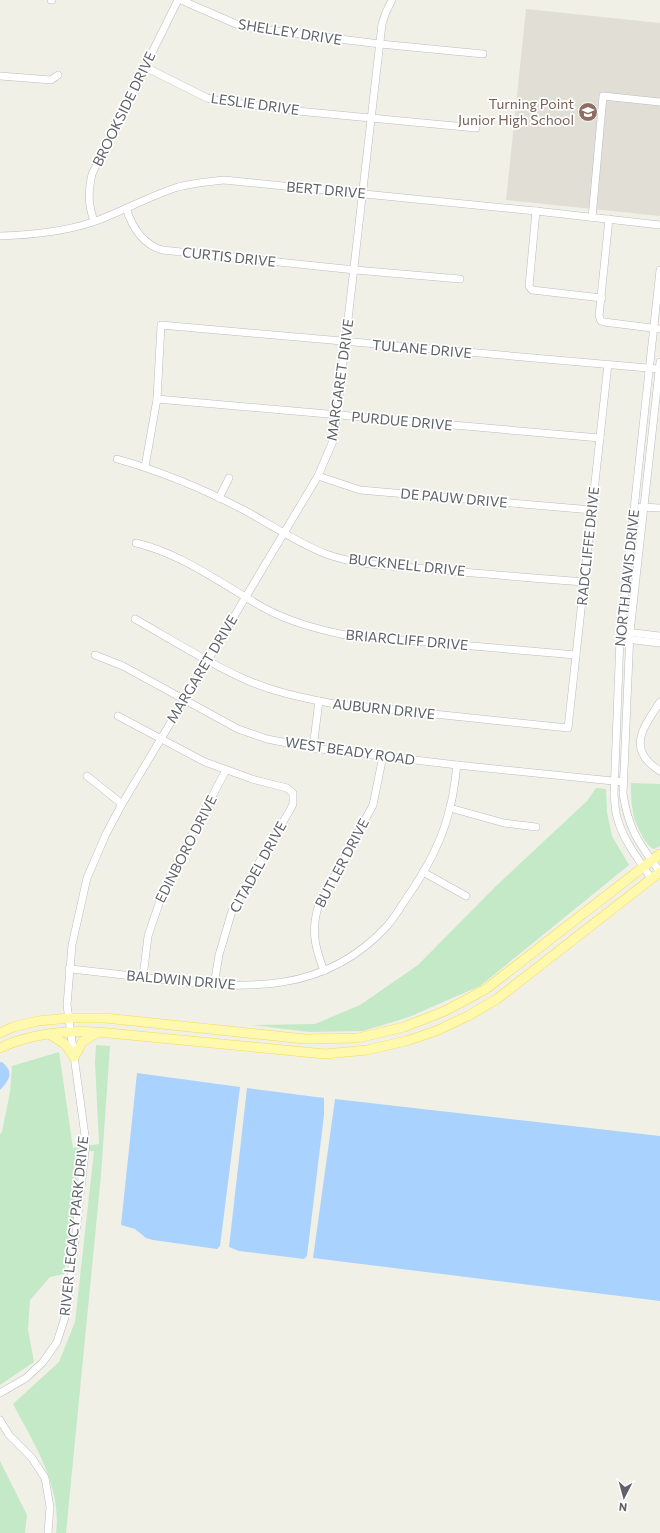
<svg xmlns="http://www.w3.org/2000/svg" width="660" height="1533" font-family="Commissioner,sans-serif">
<rect width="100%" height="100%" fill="#f1f0e7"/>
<polygon fill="#e1dfd5" points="526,9 660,23 660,216 506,200"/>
<g fill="#c3e9c6">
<path d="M631 783 660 784V846L654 849C645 846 634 821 633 812 631 803 631 792 631 783Z"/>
<polygon points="596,788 606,789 607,812 612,836 629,865 480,986 409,1017 363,1031 309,1032 253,1025 315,1024 360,1005 418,965 496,886 587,801"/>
<path d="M96 1045 110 1046 101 1175 66 1533H56C62 1486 34 1444 13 1404L59 1362 75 1322 94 1151 77 1152 78 1159 74 1214 64 1274 50 1277 30 1300 28 1330 34 1362 0 1385V1134L2 1132 10 1092 12 1066 59 1052 73 1148 99 1144 95 1062Z"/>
<polygon points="0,1461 27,1515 25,1533 0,1533"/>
</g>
<g fill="#a9d2ff">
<path d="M0 1062H2C15 1073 9 1080 0 1090Z"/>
<polygon points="137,1073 240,1087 220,1246 217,1249 153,1240 146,1238 135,1229 121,1225"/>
<polygon points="247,1088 324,1098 324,1115 307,1256 304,1259 239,1251 229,1247"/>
<polygon points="335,1099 660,1136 660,1301 313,1258"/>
</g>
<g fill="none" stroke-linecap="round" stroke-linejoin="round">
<g stroke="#b9bcc1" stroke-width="8">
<g id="minor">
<polyline points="51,0 52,0"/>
<polyline points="181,0 243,27 380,44 483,54"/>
<polyline points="145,67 207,98 220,101 297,111 476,128"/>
<polyline points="0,76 51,80 58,75"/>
<path d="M126 208C132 227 142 244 162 250L355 270 460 279"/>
<polyline points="536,211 529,286 532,290 602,298"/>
<polyline points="592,218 603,96 660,102"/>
<polyline points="609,219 599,316 601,321 604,322 660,329"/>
<path d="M94 221C88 204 88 193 92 174L178 0"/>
<path d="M0 236C32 235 63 232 93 222 122 212 149 196 178 187 193 183 208 182 224 180L536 211 660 225"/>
<polyline points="157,399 600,438"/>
<path d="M117 459C160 471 201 488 240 508 269 523 295 542 326 554 359 566 396 566 430 569 482 574 533 578 584 582"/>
<polyline points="145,467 157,399 161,325 659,369"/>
<polyline points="318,476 360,490 592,510"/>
<polyline points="219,498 229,478"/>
<polyline points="641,507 660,508"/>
<path d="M136 543C183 554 223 585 264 608 290 622 317 629 345 635L576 655"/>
<path d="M135 619C169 638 206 662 242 678 270 691 299 697 329 703L568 728 608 364"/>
<polyline points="626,632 660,636"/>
<polyline points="626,639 660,643"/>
<polyline points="95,655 123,666 238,729 267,739 313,748 457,765 623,782"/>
<path d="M660 702C644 727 625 749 660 771"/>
<polyline points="118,716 205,762 252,779 287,788 293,793 293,804 290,810 243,890 232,911 219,955 214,985"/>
<polyline points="313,748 319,701"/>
<polyline points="87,776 122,804"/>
<polyline points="450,808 504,823 536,827"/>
<polyline points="423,872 466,896"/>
<path d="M660 872C639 843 629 831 623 794L630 632 660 362"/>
<path d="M651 878C638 859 623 840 617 817 615 810 615 802 614 795L620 638 660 270"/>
<path d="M69 969C101 972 133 976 165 980 248 989 325 994 387 926 394 918 400 908 406 899 425 872 443 840 450 807 454 794 455 779 457 765"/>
<path d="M324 971C315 947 311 932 318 907L373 805 383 756"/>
<polyline points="143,977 148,936 165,886 226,770"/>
<polyline points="0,1393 26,1378 43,1362 57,1342 67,1311 86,1143 67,1005 72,945 87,878 106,834 122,804 318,476 333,441 337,415 382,24 386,12 392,0"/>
<polyline points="0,1420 9,1435 32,1458 45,1478 50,1507 48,1533"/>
</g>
</g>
<g stroke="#f7d85a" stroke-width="10">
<g id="major">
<polyline points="0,1033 13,1027 38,1021 69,1018 105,1018 305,1039 358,1038 404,1027 445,1011 486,989 660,854"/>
<polyline points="49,1034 65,1044 74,1057"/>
<path d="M0 1048C21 1038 46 1033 70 1032 79 1031 89 1032 98 1032L325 1054 367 1050 406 1041 436 1031 468 1016 497 999 660 872"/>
<polyline points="74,1057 83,1041 97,1033"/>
</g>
</g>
<use href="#minor" stroke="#fff" stroke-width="7"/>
<use href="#major" stroke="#fff9ae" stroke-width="9"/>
</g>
<defs>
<g id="school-disc" transform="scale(1)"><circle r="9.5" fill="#8d6e63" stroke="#fff"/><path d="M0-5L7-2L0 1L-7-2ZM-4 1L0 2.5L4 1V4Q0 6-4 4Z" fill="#fff"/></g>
</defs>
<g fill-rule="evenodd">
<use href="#school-disc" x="588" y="112"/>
</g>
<g text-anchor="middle" stroke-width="3.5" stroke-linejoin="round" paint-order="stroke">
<g font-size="14" fill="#5e6268" stroke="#fff">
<text transform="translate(290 32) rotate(9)" y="5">SHELLEY DRIVE</text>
<text transform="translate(255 104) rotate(8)" y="5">LESLIE DRIVE</text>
<text transform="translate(124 109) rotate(-64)" y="5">BROOKSIDE DRIVE</text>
<text transform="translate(326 190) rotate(5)" y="5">BERT DRIVE</text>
<text transform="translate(229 257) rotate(6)" y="5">CURTIS DRIVE</text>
<text transform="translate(422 349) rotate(5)" y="5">TULANE DRIVE</text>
<text transform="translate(340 380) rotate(-82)" y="5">MARGARET DRIVE</text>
<text transform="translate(402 421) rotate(5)" y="5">PURDUE DRIVE</text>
<text transform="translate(454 498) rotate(5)" y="5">DE PAUW DRIVE</text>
<text transform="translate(588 546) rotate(-84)" y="5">RADCLIFFE DRIVE</text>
<text transform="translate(407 565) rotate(6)" y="5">BUCKNELL DRIVE</text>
<text transform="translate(627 578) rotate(-84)" y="5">NORTH DAVIS DRIVE</text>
<text transform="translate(407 640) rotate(5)" y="5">BRIARCLIFF DRIVE</text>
<text transform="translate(202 669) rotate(-59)" y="5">MARGARET DRIVE</text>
<text transform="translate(384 709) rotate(6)" y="5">AUBURN DRIVE</text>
<text transform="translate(350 751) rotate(8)" y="5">WEST BEADY ROAD</text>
<text transform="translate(186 849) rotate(-63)" y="5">EDINBORO DRIVE</text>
<text transform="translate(342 863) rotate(-62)" y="5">BUTLER DRIVE</text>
<text transform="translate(258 867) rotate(-61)" y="5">CITADEL DRIVE</text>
<text transform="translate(181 980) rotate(5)" y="5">BALDWIN DRIVE</text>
<text transform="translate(74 1226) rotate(-84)" y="5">RIVER LEGACY PARK DRIVE</text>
</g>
<g font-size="14" fill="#785e54" stroke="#fff" text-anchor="end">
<text x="574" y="109">Turning Point<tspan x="574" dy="16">Junior High School</tspan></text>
</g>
</g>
<g transform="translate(624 1497) rotate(186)" stroke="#ffffff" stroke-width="3" paint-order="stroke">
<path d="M0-3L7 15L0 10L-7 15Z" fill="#5e6268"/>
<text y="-6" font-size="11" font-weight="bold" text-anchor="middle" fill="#5e6268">N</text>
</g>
</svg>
